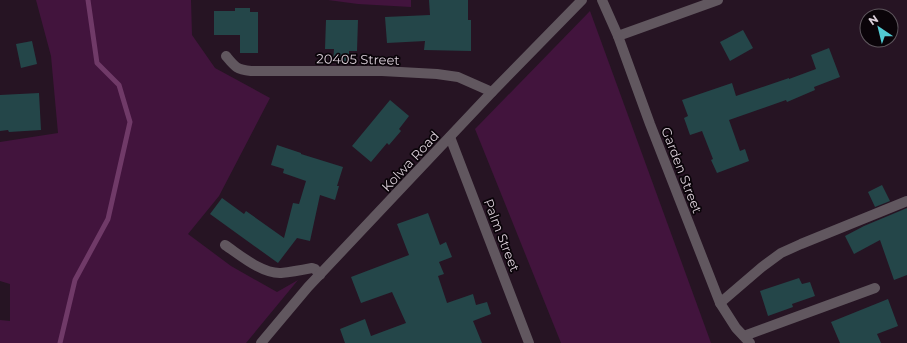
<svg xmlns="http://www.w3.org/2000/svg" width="907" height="343" font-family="Montserrat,sans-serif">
<rect width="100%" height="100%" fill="#261423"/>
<g fill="#42143d">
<polygon points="36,0 191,0 192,35 215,68 270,98 219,196 188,234 231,266 277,292 298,280 246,343 0,343 0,320 10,321 10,284 0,281 0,142 58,133 51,56"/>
<polygon points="328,0 411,0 411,7 358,4"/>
<polygon points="590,11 711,343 561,343 475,129"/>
</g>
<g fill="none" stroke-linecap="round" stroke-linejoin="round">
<polyline stroke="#703a68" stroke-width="5" points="60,343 75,280 108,219 130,122 119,85 97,63 88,0"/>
</g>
<g fill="#244649">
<polygon points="429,0 468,0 468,20 471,20 471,51 424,50 425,41 387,43 385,17 430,15"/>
<polygon points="235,8 250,8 250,12 258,12 258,53 240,53 240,35 214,35 214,11 235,11"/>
<polygon points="326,20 358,20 357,51 349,51 349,63 333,62 334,49 325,49"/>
<polygon points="743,30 753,48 730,61 720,42"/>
<polygon points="32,41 37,64 21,68 16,44"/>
<polygon points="829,48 840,77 814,87 815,90 787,102 786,100 729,120 740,151 745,149 749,161 717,173 711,160 713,159 702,131 690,135 684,118 688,116 682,100 732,83 736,96 789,78 789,79 816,69 811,55"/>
<polygon points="39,93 41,130 9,132 8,130 0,131 0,95"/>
<polygon points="390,100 409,116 399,129 401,131 389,145 387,143 371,162 352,146"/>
<polygon points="277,145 301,153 301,154 343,167 337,186 339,186 335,200 320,195 310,241 297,238 278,263 210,214 222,198 244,214 246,211 284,238 293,203 299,204 306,181 283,173 284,169 271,165"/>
<polygon points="882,185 890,201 875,207 868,192"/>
<polygon points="907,208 907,275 894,280 880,240 854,254 845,236 864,226"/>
<polygon points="428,213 440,245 446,242 452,257 439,262 444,274 438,276 447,303 473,294 476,305 487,302 491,314 473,321 482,343 345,343 340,329 365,319 371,336 406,323 392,292 361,303 351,277 409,255 397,224"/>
<polygon points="799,278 802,284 810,282 815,296 792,304 793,307 768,316 760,291"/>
<polygon points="888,299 898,326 877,334 881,343 840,343 831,322"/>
</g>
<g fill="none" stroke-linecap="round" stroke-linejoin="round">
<g stroke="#61575f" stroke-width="10">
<polyline points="720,303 762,267 781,253 801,244 907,201"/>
<polyline points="744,336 875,288"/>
</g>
<g stroke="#61575f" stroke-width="10">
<polyline points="602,0 618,36 650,124 720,303 736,328 750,343"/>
<polyline points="618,36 718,0"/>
<path d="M226 56C235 67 236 69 251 71H382L437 74 458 77 492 92"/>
<polyline points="450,137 529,343"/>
<path d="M225 245C240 255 262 274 281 273 291 272 302 270 312 268L315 269 320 275"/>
<polyline points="261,343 308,287 492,92 582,0"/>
</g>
</g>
<g text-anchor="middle" stroke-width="3.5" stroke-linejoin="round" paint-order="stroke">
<g font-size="13" fill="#dcd0da" stroke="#0a0409">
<text transform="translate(358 59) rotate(1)" y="5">20405 Street</text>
<text transform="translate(410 161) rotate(-47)" y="5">Kolwa Road</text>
<text transform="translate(682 170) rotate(69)" y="5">Garden Street</text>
<text transform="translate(502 235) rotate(69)" y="5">Palm Street</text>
</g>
</g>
<g transform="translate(879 28) rotate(325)"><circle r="19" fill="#0a0409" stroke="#5e565d"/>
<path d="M0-3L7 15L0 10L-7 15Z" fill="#52ccd5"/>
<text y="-6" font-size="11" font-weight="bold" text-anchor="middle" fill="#dcd0da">N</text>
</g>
</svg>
